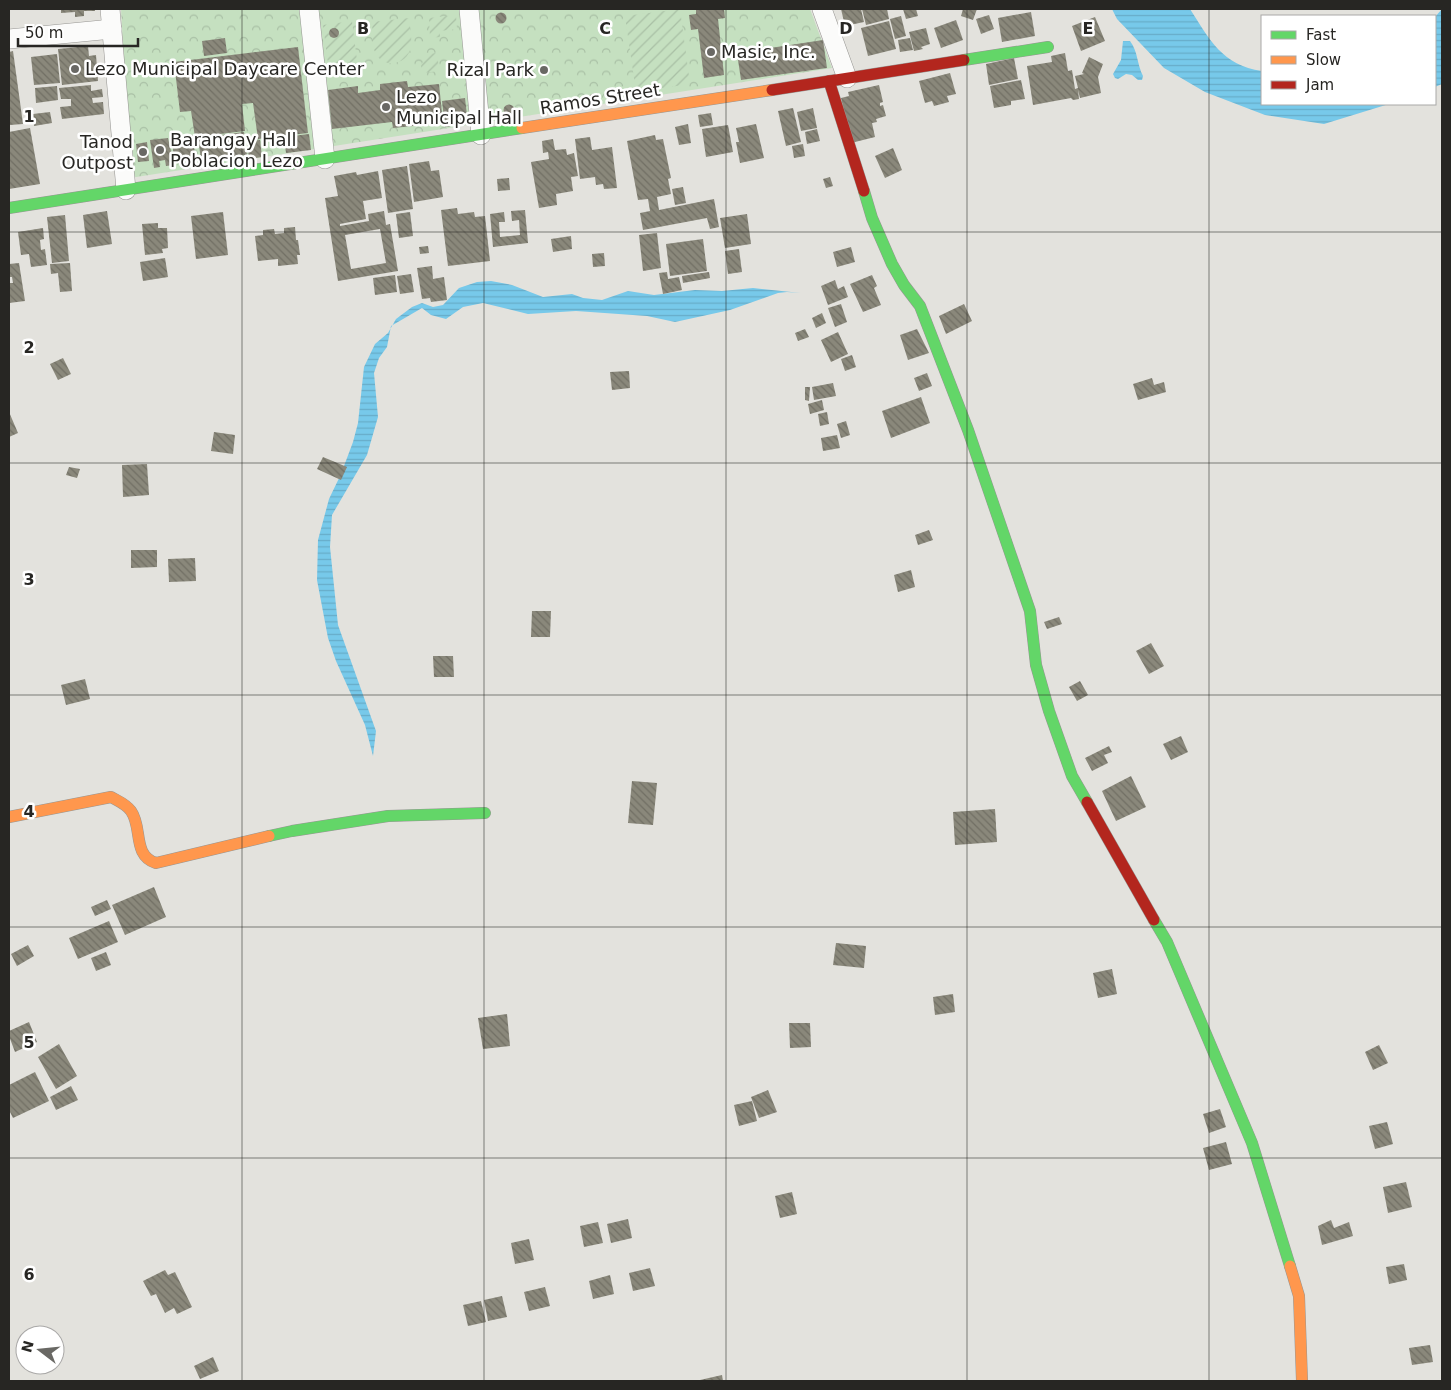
<svg xmlns="http://www.w3.org/2000/svg" width="1451" height="1390" font-family="'DejaVu Sans',sans-serif">
<defs>
<pattern id="park-crowns" width="20" height="18" patternUnits="userSpaceOnUse" patternTransform="scale(1.25)"><rect width="20" height="18" fill="#c5e0c0"/><path d="M2 6a3 3 0 1 1 6 0M12 15a3 3 0 1 1 6 0" fill="none" stroke="#a9c0a5"/></pattern>
<pattern id="garden-furrows" width="10" height="10" patternUnits="userSpaceOnUse" patternTransform="scale(1.25)"><rect width="10" height="10" fill="#c5e0c0"/><path d="M-1 1l2-2M0 10L10 0M9 11l2-2" fill="none" stroke="#a9c0a5"/></pattern>
<pattern id="water-rules" width="6" height="5" patternUnits="userSpaceOnUse" patternTransform="scale(1.25)"><rect width="6" height="5" fill="#77c9ea"/><path d="M0 2.5h6" fill="none" stroke="#67acc8"/></pattern>
<pattern id="building-back-hatch" width="6" height="6" patternUnits="userSpaceOnUse" patternTransform="scale(1.25)"><rect width="6" height="6" fill="#8a887b"/><path d="M-1 5l2 2M0 0l6 6M5-1l2 2" fill="none" stroke="#716f64"/></pattern>
</defs>
<rect width="100%" height="100%" fill="#e3e2dd"/>
<polygon fill="url(#park-crowns)" points="121,9 810,9 832,68 130,178"/>
<g fill="url(#garden-furrows)">
<polygon points="680,9 690,84 636,92 625,16"/>
<polygon points="456,15 457,29 440,31 440,37 430,38 429,18"/>
<path d="M409 18C410 27 412 37 411 46 409 64 385 70 376 54 371 45 373 31 372 22Z"/>
<polygon points="352,21 358,68 329,72 323,25"/>
<polygon points="437,53 439,71 422,73 421,66 426,54"/>
</g>
<g fill="url(#water-rules)">
<path d="M1112 9H1190C1210 40 1222 65 1262 71V104H1389L1324 124 1265 115 1205 92 1164 68 1117 19Z"/>
<polygon points="1442,9 1442,84 1435,87 1435,17"/>
<path d="M1123 41H1130C1138 51 1137 65 1143 76L1142 80H1138L1132 75 1126 74 1118 79 1115 78 1113 74 1121 60Z"/>
<polygon points="491,281 512,285 543,297 572,294 583,298 602,300 628,291 654,295 695,290 722,291 753,288 801,293 787,292 778,293 730,310 675,322 647,316 576,311 528,314 483,303 463,307 446,319 431,315 422,308 391,326 387,347 379,358 374,373 378,417 367,455 332,515 330,547 338,625 376,731 373,756 365,725 336,661 328,638 317,580 318,540 329,499 341,474 353,442 358,423 364,367 375,344 388,333 396,319 412,307 422,303 433,307 443,305 459,288 477,282"/>
</g>
<g fill="url(#building-back-hatch)" fill-rule="evenodd">
<polygon points="61,9 95,9 95,11 84,11 84,16 75,17 75,12 61,13"/>
<polygon points="696,9 724,9 725,18 718,19 724,75 704,78 698,29 691,30 689,15 696,14"/>
<polygon points="841,9 861,9 864,22 845,26"/>
<polygon points="862,9 887,9 889,19 866,25"/>
<polygon points="903,9 916,9 918,16 906,19"/>
<polygon points="963,9 977,9 973,20 961,16"/>
<polygon points="1031,12 1035,36 1002,42 998,18"/>
<circle cx="501" cy="18" r="5.5"/>
<polygon points="989,15 994,29 981,34 976,19"/>
<polygon points="901,16 906,36 895,39 890,19"/>
<polygon points="1095,17 1105,41 1081,51 1072,26"/>
<polygon points="956,20 963,40 941,48 934,28"/>
<polygon points="889,21 896,49 868,56 861,28"/>
<circle cx="334" cy="33" r="5"/>
<polygon points="926,28 930,44 921,47 923,49 914,51 909,32"/>
<polygon points="225,38 227,53 204,56 202,41"/>
<polygon points="910,38 913,50 900,52 898,40"/>
<polygon points="823,40 827,68 741,80 737,53"/>
<polygon points="88,46 89,56 96,55 98,81 62,85 58,49"/>
<polygon points="298,47 308,133 258,139 253,103 242,104 245,131 195,137 191,111 180,112 174,62"/>
<polygon points="13,51 23,124 10,125 9,52"/>
<polygon points="1065,53 1068,71 1072,70 1075,89 1078,88 1075,76 1084,74 1082,73 1089,57 1103,64 1098,77 1101,93 1080,98 1078,90 1079,99 1073,100 1071,98 1033,105 1027,66 1052,62 1051,56"/>
<polygon points="57,54 60,83 34,85 31,57"/>
<polygon points="1014,58 1018,79 989,85 986,64"/>
<polygon points="950,73 956,94 947,96 949,102 934,106 932,101 925,103 919,81"/>
<polygon points="1021,80 1025,99 1011,101 1011,105 994,108 990,86"/>
<polygon points="407,81 408,87 439,84 443,123 393,128 392,122 332,129 328,90 358,86 358,93 380,90 380,84"/>
<polygon points="91,85 91,91 102,89 103,97 92,98 93,103 103,102 104,114 62,119 60,107 71,106 71,99 61,99 59,88"/>
<polygon points="879,85 883,102 880,103 880,106 883,105 886,116 876,119 877,122 872,123 875,137 851,143 841,98 849,96 848,92"/>
<polygon points="57,86 58,100 36,103 35,88"/>
<circle cx="594" cy="99" r="5.5"/>
<polygon points="465,98 468,124 445,127 442,101"/>
<circle cx="509" cy="110" r="5.5"/>
<polygon points="793,108 801,142 786,146 778,111"/>
<polygon points="813,108 817,128 801,131 797,112"/>
<polygon points="50,112 52,123 34,126 33,114"/>
<polygon points="711,113 713,125 700,127 698,115"/>
<polygon points="688,124 691,143 679,145 675,127"/>
<polygon points="756,124 764,158 740,163 736,142 739,142 736,128"/>
<polygon points="728,125 733,152 706,157 702,129"/>
<polygon points="30,128 40,184 9,189 9,132"/>
<polygon points="817,129 820,141 807,144 805,132"/>
<polygon points="244,132 247,155 201,160 198,138"/>
<polygon points="309,134 311,150 286,153 284,137"/>
<polygon points="193,135 195,156 174,159 172,138"/>
<polygon points="655,135 656,140 663,139 671,178 668,179 671,194 657,197 659,210 714,199 719,227 710,229 707,218 643,230 640,213 650,211 648,199 638,200 627,141"/>
<polygon points="590,137 592,150 612,147 617,188 604,189 603,184 596,185 595,177 580,179 575,139"/>
<polygon points="168,138 174,165 166,166 165,160 159,161 160,167 154,168 150,140"/>
<polygon points="553,139 555,150 566,149 567,155 574,153 578,176 571,177 573,191 556,194 557,205 539,208 531,162 549,159 548,152 543,153 542,141"/>
<polygon points="260,140 262,157 249,159 247,141"/>
<polygon points="147,142 149,161 138,162 136,144"/>
<polygon points="803,144 805,156 794,158 792,146"/>
<polygon points="893,148 902,170 885,178 875,156"/>
<polygon points="429,161 431,171 439,170 443,197 414,202 409,164"/>
<polygon points="407,166 413,209 388,213 382,170"/>
<path d="M378 171 382 198 363 201 366 219 340 224V226L369 221 368 214 384 211 386 225 390 224 398 271 338 281 325 198 338 196 334 176 356 172 357 175ZM380 229 386 263 351 269 345 235Z"/>
<polygon points="830,177 833,186 826,188 823,179"/>
<polygon points="509,178 510,190 498,191 497,179"/>
<polygon points="683,187 686,203 675,205 672,189"/>
<polygon points="457,208 458,214 474,212 475,217 485,216 490,261 448,266 441,210"/>
<polygon points="525,210 528,243 493,247 490,214 504,212 505,222 499,222 500,237 520,235 519,220 512,221 511,211"/>
<polygon points="107,211 112,244 87,248 83,215"/>
<polygon points="223,212 228,255 196,259 191,216"/>
<polygon points="410,212 413,236 399,238 396,214"/>
<polygon points="747,214 751,244 725,248 720,218"/>
<polygon points="65,215 69,261 52,263 47,217"/>
<polygon points="158,223 158,228 167,228 168,248 162,249 163,253 145,255 142,224"/>
<polygon points="295,227 296,240 298,240 300,255 297,255 298,264 278,266 278,259 258,261 255,236 263,235 263,230 274,229 275,234 284,233 284,228"/>
<polygon points="43,228 44,239 40,240 41,250 45,249 47,265 31,267 29,254 21,255 18,232"/>
<polygon points="657,233 661,268 643,271 639,235"/>
<polygon points="571,236 572,249 553,252 551,239"/>
<polygon points="703,239 707,271 670,276 666,244"/>
<polygon points="428,246 429,253 420,254 419,247"/>
<polygon points="851,247 855,262 837,267 833,252"/>
<polygon points="739,249 742,272 728,274 725,251"/>
<polygon points="604,253 605,266 593,267 592,254"/>
<polygon points="165,258 168,277 143,281 140,262"/>
<polygon points="19,263 25,301 9,303 9,283 13,283 12,277 9,277 9,264"/>
<polygon points="70,263 72,291 60,292 58,273 51,274 50,264"/>
<polygon points="432,266 433,279 444,277 447,300 431,302 430,298 422,299 417,268"/>
<polygon points="667,272 668,279 679,277 682,290 663,294 659,273"/>
<polygon points="709,272 710,278 683,283 682,276"/>
<polygon points="411,274 414,292 400,294 397,276"/>
<polygon points="395,275 397,292 375,295 373,278"/>
<polygon points="872,275 877,286 874,288 881,305 863,312 850,284"/>
<polygon points="835,280 838,289 844,286 848,297 828,305 821,286"/>
<polygon points="841,304 847,322 835,327 828,308"/>
<polygon points="964,304 972,321 946,334 939,316"/>
<polygon points="822,313 826,323 816,328 812,318"/>
<polygon points="805,329 809,337 798,341 795,333"/>
<polygon points="917,329 929,353 908,360 900,335"/>
<polygon points="838,332 848,354 831,362 821,340"/>
<polygon points="852,355 856,367 845,371 841,359"/>
<polygon points="63,358 71,374 58,380 50,364"/>
<polygon points="629,371 630,388 612,390 610,372"/>
<polygon points="927,373 932,386 919,391 914,378"/>
<polygon points="1152,378 1154,385 1164,382 1166,392 1138,400 1133,384"/>
<polygon points="833,383 836,396 814,400 812,387"/>
<polygon points="805,387 810,387 809,401 805,400"/>
<polygon points="921,397 930,423 891,438 882,411"/>
<polygon points="822,400 824,410 810,414 808,404"/>
<polygon points="9,412 18,433 9,437"/>
<polygon points="827,412 829,424 820,426 818,414"/>
<polygon points="846,421 850,435 841,438 837,424"/>
<polygon points="214,432 235,435 233,454 211,451"/>
<polygon points="837,435 840,448 823,451 821,438"/>
<polygon points="323,457 347,467 341,480 317,469"/>
<polygon points="147,464 149,495 123,497 122,465"/>
<polygon points="69,467 80,469 77,478 66,475"/>
<polygon points="929,530 933,540 918,545 915,535"/>
<polygon points="131,550 157,550 157,567 131,568"/>
<polygon points="195,558 196,581 169,582 168,559"/>
<polygon points="911,570 915,587 898,592 894,575"/>
<polygon points="532,611 551,611 550,637 531,637"/>
<polygon points="1059,617 1062,624 1047,629 1044,622"/>
<polygon points="1151,643 1164,666 1149,674 1136,651"/>
<polygon points="433,656 453,656 454,677 434,677"/>
<polygon points="85,679 90,699 66,705 61,685"/>
<polygon points="1080,681 1088,695 1077,701 1069,687"/>
<polygon points="1181,736 1188,752 1171,760 1163,744"/>
<polygon points="1109,746 1112,752 1104,755 1108,763 1092,771 1085,758"/>
<polygon points="1131,776 1146,807 1116,821 1102,791"/>
<polygon points="632,781 657,783 653,825 628,823"/>
<polygon points="995,809 997,842 955,845 953,812"/>
<polygon points="154,887 166,917 125,935 112,905"/>
<polygon points="107,900 111,909 95,916 91,907"/>
<polygon points="109,921 118,942 78,959 69,938"/>
<polygon points="836,943 866,946 864,968 833,965"/>
<polygon points="28,945 34,956 17,966 11,954"/>
<polygon points="106,952 111,965 96,971 91,958"/>
<polygon points="1112,969 1117,994 1098,998 1093,973"/>
<polygon points="953,994 955,1012 935,1015 933,997"/>
<polygon points="507,1014 510,1046 483,1049 478,1018"/>
<polygon points="29,1022 37,1042 15,1052 9,1036 9,1031"/>
<polygon points="789,1023 810,1023 811,1047 790,1048"/>
<polygon points="59,1044 77,1076 56,1089 38,1057"/>
<polygon points="1379,1045 1388,1063 1373,1070 1365,1052"/>
<polygon points="35,1072 49,1101 13,1118 9,1110 9,1085"/>
<polygon points="71,1086 78,1100 56,1110 50,1097"/>
<polygon points="768,1090 777,1112 759,1118 751,1097"/>
<polygon points="752,1101 757,1121 739,1126 734,1105"/>
<polygon points="1220,1109 1226,1127 1209,1133 1203,1114"/>
<polygon points="1387,1122 1393,1144 1375,1149 1369,1126"/>
<polygon points="1226,1142 1232,1164 1209,1170 1203,1148"/>
<polygon points="1406,1182 1412,1207 1388,1213 1383,1187"/>
<polygon points="792,1192 797,1214 780,1218 775,1196"/>
<polygon points="628,1219 632,1238 611,1243 607,1224"/>
<polygon points="1331,1220 1334,1228 1349,1222 1353,1236 1322,1245 1318,1226"/>
<polygon points="598,1222 603,1243 584,1247 580,1226"/>
<polygon points="529,1239 534,1260 515,1264 511,1243"/>
<polygon points="1404,1264 1407,1280 1389,1284 1386,1267"/>
<polygon points="650,1268 655,1286 633,1291 629,1273"/>
<polygon points="165,1270 168,1275 175,1272 192,1307 177,1314 174,1308 165,1313 156,1294 151,1296 143,1281"/>
<polygon points="610,1275 614,1294 593,1299 589,1281"/>
<polygon points="545,1287 550,1306 529,1311 524,1292"/>
<polygon points="502,1296 507,1317 488,1321 484,1300"/>
<polygon points="481,1301 486,1322 468,1326 463,1305"/>
<polygon points="1430,1345 1433,1362 1412,1365 1409,1348"/>
<polygon points="213,1357 219,1371 200,1379 194,1366"/>
<polygon points="722,1375 723,1381 700,1381 700,1380"/>
</g>
<g fill="none" stroke-linecap="round" stroke-linejoin="round">
<g stroke="#979693" stroke-width="20">
<g id="street">
<polyline points="110,9 126,190"/>
<polyline points="309,9 325,159"/>
<polyline points="469,9 481,135"/>
<polyline points="822,9 847,78"/>
<polyline points="9,39 112,29"/>
</g>
</g>
<g stroke="#979693" stroke-width="12">
<g id="fast">
<polyline points="964,60 1048,47"/>
<polyline points="864,191 872,218 892,264 904,285 920,306 968,430 1030,611 1036,665 1049,711 1072,776 1087,802"/>
<polyline points="9,208 522,128"/>
<polyline points="269,836 292,831 388,816 485,813"/>
<polyline points="1154,920 1167,942 1252,1143 1290,1266"/>
</g>
</g>
<g stroke="#979693" stroke-width="12">
<g id="slow">
<polyline points="522,128 772,90"/>
<path d="M9 817 111 797C118 801 126 804 131 811 143 828 132 855 156 863L269 836"/>
<polyline points="1290,1266 1299,1296 1302,1381"/>
</g>
</g>
<g stroke="#979693" stroke-width="12">
<g id="jam">
<polyline points="829,81 864,191"/>
<polyline points="772,90 964,60"/>
<polyline points="1087,802 1154,920"/>
</g>
</g>
<use href="#street" stroke="#fbfbfa" stroke-width="19"/>
<use href="#fast" stroke="#63d668" stroke-width="11"/>
<use href="#slow" stroke="#ff974d" stroke-width="11"/>
<use href="#jam" stroke="#b3261e" stroke-width="11"/>
</g>
<path fill="none" stroke="#272623" stroke-width="1" stroke-opacity="0.55" d="M242 9V1381M484 9V1381M726 9V1381M967 9V1381M1209 9V1381M9 232H1442M9 463H1442M9 695H1442M9 927H1442M9 1158H1442"/>
<g fill="#696864" stroke="#fff" stroke-width="2">
<circle cx="711" cy="52" r="5"/>
<circle cx="75" cy="69" r="5"/>
<circle cx="544" cy="70" r="5"/>
<circle cx="386" cy="107" r="5"/>
<circle cx="160" cy="150" r="5"/>
<circle cx="143" cy="152" r="5"/>
</g>
<g text-anchor="middle" stroke-width="5" stroke-linejoin="round" paint-order="stroke">
<g font-size="18" fill="#272623" stroke="#fff" text-anchor="start">
<text x="721" y="58">Masic, Inc.</text>
<text x="85" y="75">Lezo Municipal Daycare Center</text>
<text x="534" y="76" text-anchor="end">Rizal Park</text>
<text x="396" y="103">Lezo<tspan x="396" dy="21">Municipal Hall</tspan></text>
<text x="170" y="146">Barangay Hall<tspan x="170" dy="21">Poblacion Lezo</tspan></text>
<text x="133" y="148" text-anchor="end">Tanod<tspan x="133" dy="21">Outpost</tspan></text>
</g>
<g font-size="18" fill="#272623" stroke="#fff">
<text transform="translate(600 99) rotate(-9)" y="6">Ramos Street</text>
</g>
</g>
<g font-size="16" text-anchor="middle" font-weight="bold" fill="#272623" stroke="#fff" stroke-width="5" stroke-linejoin="round" paint-order="stroke">
<text x="363" y="34">B</text>
<text x="605" y="34">C</text>
<text x="846" y="34">D</text>
<text x="1088" y="34">E</text>
<text x="29" y="122">1</text>
<text x="29" y="353">2</text>
<text x="29" y="585">3</text>
<text x="29" y="817">4</text>
<text x="29" y="1048">5</text>
<text x="29" y="1280">6</text>
</g>
<rect width="1451" height="1390" fill="none" stroke="#272623" stroke-width="20"/>
<rect x="1261" y="15" width="175" height="90" fill="#ffffff" stroke="#a9a8a7"/>
<rect x="1271" y="31" width="25" height="8" fill="#63d668" stroke="#a9a8a7"/>
<text x="1306" y="40" font-size="15" fill="#272623">Fast</text>
<rect x="1271" y="56" width="25" height="8" fill="#ff974d" stroke="#a9a8a7"/>
<text x="1306" y="65" font-size="15" fill="#272623">Slow</text>
<rect x="1271" y="81" width="25" height="8" fill="#b3261e" stroke="#a9a8a7"/>
<text x="1306" y="90" font-size="15" fill="#272623">Jam</text>
<g transform="translate(40 1350) rotate(286)"><circle r="24" fill="#ffffff" stroke="#a9a8a7"/>
<path d="M0-4L9 19L0 12L-9 19Z" fill="#696864"/>
<text y="-8" font-size="14" font-weight="bold" text-anchor="middle" fill="#272623">N</text>
</g>
<path d="M18 38v8h120v-8" fill="none" stroke="#272623" stroke-width="2.5"/>
<text x="25" y="38" font-size="15" fill="#272623" stroke="#ffffff" stroke-width="4" paint-order="stroke">50 m</text>
</svg>
